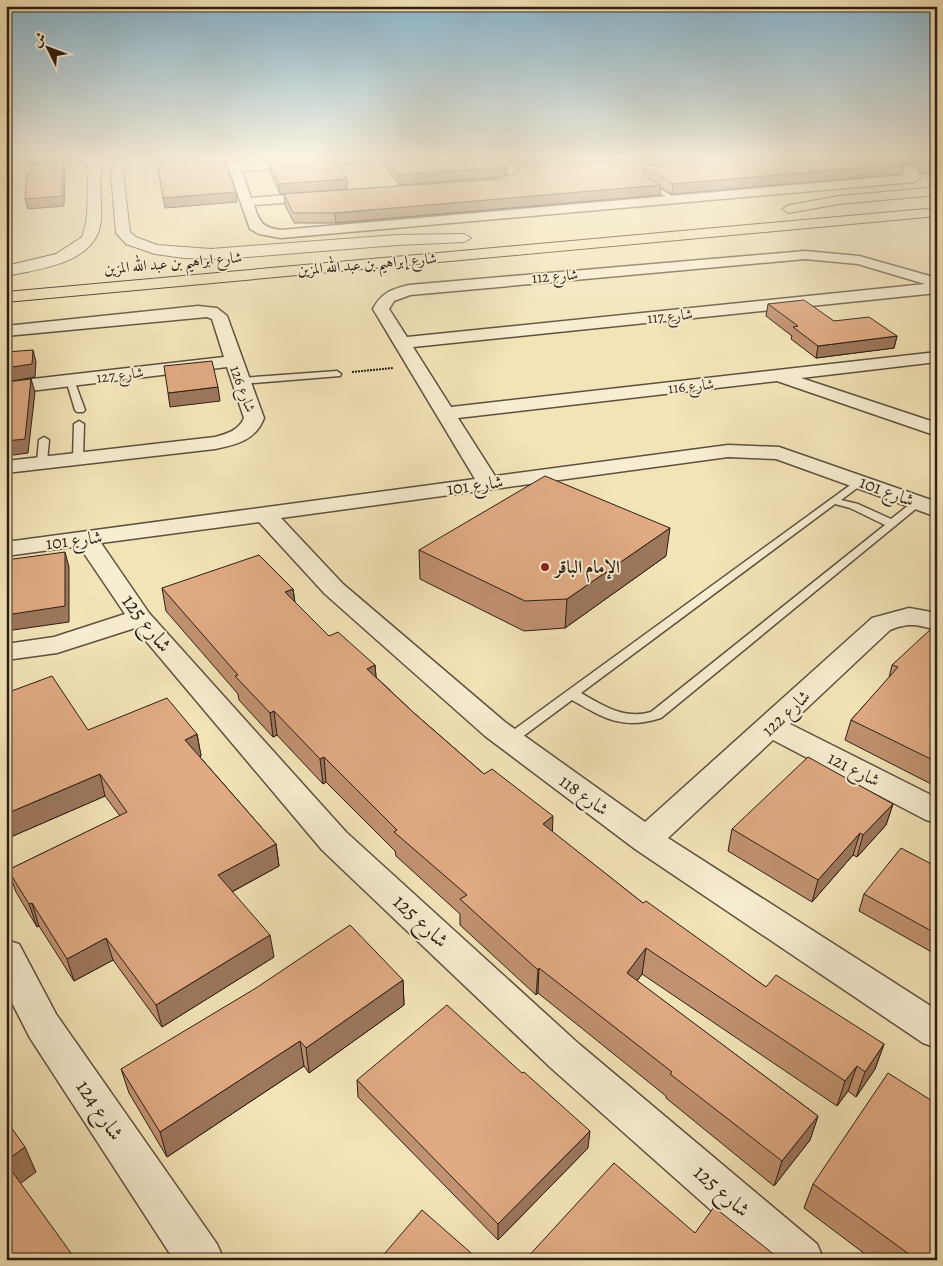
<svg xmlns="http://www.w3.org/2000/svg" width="943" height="1266" font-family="Alegreya,Amiri,serif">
<rect width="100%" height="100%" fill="#f3e4b8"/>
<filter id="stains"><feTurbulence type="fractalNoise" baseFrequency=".004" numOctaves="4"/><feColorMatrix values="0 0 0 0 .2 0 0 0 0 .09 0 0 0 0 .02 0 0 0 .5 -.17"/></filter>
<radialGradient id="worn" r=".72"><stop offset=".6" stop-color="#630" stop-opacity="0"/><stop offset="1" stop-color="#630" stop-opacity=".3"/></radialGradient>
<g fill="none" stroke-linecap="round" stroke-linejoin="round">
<g stroke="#5e503d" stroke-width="3">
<g id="service">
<polygon points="644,181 648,181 678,200 673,201 644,183"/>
<polygon points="337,371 341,374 340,376 241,384 237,381 241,378"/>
<polygon points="70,377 74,380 85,410 83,412 77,412 75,410 66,380"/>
<polygon points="79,421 84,424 83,458 78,461 73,458 74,424"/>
<polygon points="44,437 49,440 47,462 42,465 37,462 39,440"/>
<path d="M860 478 864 479V483L841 500 858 504 891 519 914 501 918 500 923 503 661 718C623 730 605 719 572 700L514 743H504L502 740 504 737ZM835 504 850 508 885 525 651 712C624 720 604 706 581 693Z"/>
</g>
</g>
<g stroke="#5e503d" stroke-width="3">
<g id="minor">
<polygon points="6,158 48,158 42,162 6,165"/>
<polygon points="62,158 85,158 99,161 101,164 95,168"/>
<path d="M225 158H237L240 164 317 158H374L368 162 242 171 251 198 321 192 328 196 321 200 254 205C259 222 263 228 281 230L908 175 877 158H893L918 170 920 178 914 182 281 238 259 234 250 229Z"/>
<polygon points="491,158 504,158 523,176 504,186 483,187 481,184 483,181 509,175"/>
<path d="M805 251 859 256 937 278V293L413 347 451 407 937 352V362L801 378 937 423V436L777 381 458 418 495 476 728 445 779 447 937 502V517L776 459 728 457 281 518 343 584 505 722 645 822 872 618 909 608 937 613V630C918 625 909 622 890 630L790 724 937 798V823L926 820 773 740 668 838 937 1010V1048L923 1043 635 849 485 736 325 594 259 522 101 543 149 613 346 832 579 1044 817 1244 824 1260H767L551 1068 322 850 135 628 57 653 6 660V644L54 637 125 614 79 546 6 556V542L475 479 373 309C381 293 392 289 409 285ZM805 259 858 264 925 284 407 337 389 309 394 301 410 295Z"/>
<path d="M198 306 217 308 227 316 264 418C256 440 236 445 215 449L6 473V461L215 437C227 434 239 430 244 418L227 367 6 394V382L224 357 212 319 207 317 6 336V326Z"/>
<polygon points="6,940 19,944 56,1014 217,1244 224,1260 174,1260 30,1038 6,991"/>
</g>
</g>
<g stroke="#5e503d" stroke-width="2">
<g id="tertiary">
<path d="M91 158H103C98 179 102 199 101 220 98 263 40 269 6 276V266L56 254 82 237C92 212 84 184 91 158Z"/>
<polygon points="115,158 127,158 123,173 130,232 136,237 157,245 211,249 397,235 464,234 471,238 464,242 397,245 222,259 184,258 155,254 126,244 116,233 111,173"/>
</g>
</g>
<g stroke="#2c1e14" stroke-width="2">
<g id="primary">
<polygon points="937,187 937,195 839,204 789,213 782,209 789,205 839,196"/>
<polygon points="937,208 937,216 6,302 6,292"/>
</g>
</g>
<polyline stroke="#2c1e14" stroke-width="2" stroke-dasharray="2 1" stroke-linecap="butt" points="352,372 393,368"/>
<use href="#service" fill="#f7edd1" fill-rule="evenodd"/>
<use href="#minor" fill="#f7edd1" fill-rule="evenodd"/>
<use href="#tertiary" fill="#f7edd1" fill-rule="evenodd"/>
<use href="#primary" fill="#f3e4b8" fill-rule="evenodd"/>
</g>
<g fill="#c19271" stroke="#2c1e14">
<polygon points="379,158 499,158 506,165 506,174 498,177 399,185"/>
<polygon points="507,158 615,158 615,160 661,167 904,164 902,174 672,194 660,187 660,195 336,223 294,223 285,205 284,194 500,179 519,170"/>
<polygon points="630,158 736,158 660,165 635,161"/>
<polygon points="898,158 937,158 921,174 919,168"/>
<polygon points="269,161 347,179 347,189 280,194 270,171"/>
<polygon points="768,304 834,321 897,336 894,348 816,358 791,339 792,336 766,316"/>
<polygon points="419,550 666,556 565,628 524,631 420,579"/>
<polygon points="162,588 293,589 295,602 329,636 375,665 376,677 414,713 484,774 552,832 643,903 766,987 884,1044 875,1069 856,1097 848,1091 837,1106 642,974 637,981 818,1116 810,1140 774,1186 666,1098 666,1096 538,993 536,995 460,925 460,914 396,856 395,851 326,782 323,784 277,735 273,737 239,700 238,694 166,611"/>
<polygon points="937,630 937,787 845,740 851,720 889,678 892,665"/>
<polygon points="88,730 197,734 201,756 200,757 276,844 279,866 232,892 274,957 162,1027 113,960 74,981 39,926 37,927 16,892 8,870 120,816 105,796 6,839"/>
<polygon points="893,804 886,825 857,857 853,855 812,902 728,851 732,829"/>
<polygon points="937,867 937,955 859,911 864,894"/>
<polygon points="403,980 404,1005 309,1073 304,1066 167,1157 129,1093 121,1069"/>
<polygon points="522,1073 588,1148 498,1240 358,1097 357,1080"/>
<polygon points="813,1184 937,1260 873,1260 804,1208"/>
</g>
<g fill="#9d775c" stroke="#2c1e14">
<polygon points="265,158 293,158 265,160"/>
<polygon points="559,158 615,158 615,162 521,171 521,162"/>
<polygon points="661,158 736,158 660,165"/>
<polygon points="63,162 65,172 64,206 28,209 25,199"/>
<polygon points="937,163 937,173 921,174 923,164"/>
<polygon points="904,164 902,174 672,194 673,184"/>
<polygon points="506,165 506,174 498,177 399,185 399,175"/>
<polygon points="347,179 347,189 280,194 279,184"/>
<polygon points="661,185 660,195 336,223 335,213"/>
<polygon points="236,192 237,202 165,208 163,198"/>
<polygon points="897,336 894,348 816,358 818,346"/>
<polygon points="33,350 36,362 35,377 6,382 6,368"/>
<polygon points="31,379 35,392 28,453 6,456 6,441"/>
<polygon points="218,387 220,401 170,407 168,393"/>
<polygon points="670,528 666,556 565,628 567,599"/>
<polygon points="65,552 69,567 69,622 6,631 6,615"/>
<polygon points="293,589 296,612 285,592"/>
<polygon points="375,665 377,688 367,669"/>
<polygon points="274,711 277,735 273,737 270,713"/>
<polygon points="197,734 201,756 189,761 185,740"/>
<polygon points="324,757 326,782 323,784 320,759"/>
<polygon points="100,774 105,796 6,839 6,814"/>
<polygon points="893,804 886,825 857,857 863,835"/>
<polygon points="553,816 552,841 543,824"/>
<polygon points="860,833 853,855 812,902 818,880"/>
<polygon points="276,844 279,866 222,897 218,875"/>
<polygon points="32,903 39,926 37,927 29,904"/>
<polygon points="270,935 274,957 162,1027 156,1005"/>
<polygon points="106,938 113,960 74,981 67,959"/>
<polygon points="646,948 642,974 624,999 627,973"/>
<polygon points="539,968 538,993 536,995 538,970"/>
<polygon points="403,980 404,1005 309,1073 306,1048"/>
<polygon points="300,1041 304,1066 167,1157 160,1132"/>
<polygon points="884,1044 875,1069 856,1097 865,1072"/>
<polygon points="857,1066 848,1091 837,1106 845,1081"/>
<polygon points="818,1116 810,1140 774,1186 782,1161"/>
<polygon points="590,1131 588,1148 498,1240 498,1224"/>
<polygon points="25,1147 36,1172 17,1186 6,1163 6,1161"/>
</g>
<g fill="#e0aa83" stroke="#2c1e14">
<polygon points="160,158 223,158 236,192 163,198 158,168 161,164"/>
<polygon points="314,158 333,158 347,179 279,184 269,161"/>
<polygon points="386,158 499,158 506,165 498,168 399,175"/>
<polygon points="517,158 559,158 521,162"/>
<polygon points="761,158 893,158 904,164 673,184 650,170 645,169 644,175 661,185 335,213 293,213 284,194 500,179 525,167 623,159 661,167"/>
<polygon points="920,158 937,158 937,163 923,164 921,159"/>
<polygon points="63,162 62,196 25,199 27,173 30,173 30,165"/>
<polygon points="804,300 834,321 869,317 897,336 818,346 793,327 798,326 768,304"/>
<polygon points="33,350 32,364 6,368 6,352"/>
<polygon points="212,361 218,387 168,393 164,366"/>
<polygon points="31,379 25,439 6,441 6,382"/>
<polygon points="545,476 670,528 567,599 525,601 419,550"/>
<polygon points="65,552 65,606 6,615 6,560"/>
<polygon points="259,555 293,589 285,592 329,636 338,632 375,665 367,669 414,713 484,774 492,769 553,816 543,824 643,903 646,901 766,987 776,975 884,1044 865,1072 857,1066 845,1081 646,948 627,973 818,1116 782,1161 670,1074 672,1072 539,968 538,970 460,899 467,895 394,832 397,830 324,757 320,759 274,711 270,713 235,676 238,675 162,588"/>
<polygon points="932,628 937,630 937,762 851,720 898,667 892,665"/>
<polygon points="52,676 88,730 167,698 197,734 185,740 276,844 218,875 270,935 156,1005 106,938 67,959 32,903 29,904 8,870 127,812 100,774 6,814 6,693"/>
<polygon points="808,757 893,804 863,835 860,833 818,880 732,829"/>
<polygon points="901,848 937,867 937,934 864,894"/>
<polygon points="350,925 403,980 306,1048 300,1041 160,1132 121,1069 256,988"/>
<polygon points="447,1005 522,1073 524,1072 590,1131 498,1224 357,1080"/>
<polygon points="888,1073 937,1104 937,1260 917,1260 813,1184"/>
<polygon points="6,1120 25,1147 6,1161"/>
<polygon points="6,1163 76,1260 6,1260"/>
<polygon points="614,1163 695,1233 714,1207 781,1260 525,1260"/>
<polygon points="422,1210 479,1260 379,1260"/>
</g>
<linearGradient id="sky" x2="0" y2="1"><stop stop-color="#89b8d2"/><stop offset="0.47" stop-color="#faf3df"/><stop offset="1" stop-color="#faf3df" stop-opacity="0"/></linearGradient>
<rect width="943" height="335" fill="url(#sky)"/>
<circle fill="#8f2418" stroke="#f7edd1" stroke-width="2" cx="545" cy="567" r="5"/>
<g text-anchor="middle" stroke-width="4" stroke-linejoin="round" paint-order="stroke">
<g font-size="15" fill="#2c1e14" stroke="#f7edd1">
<text transform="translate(173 263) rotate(-5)" y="5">شارع ابراهيم بن عبد الله المزين</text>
<text transform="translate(367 264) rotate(-5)" y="5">شارع إبراهيم بن عبد الله المزين</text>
<text transform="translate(555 276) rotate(-5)" y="5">شارع 112</text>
<text transform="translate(670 316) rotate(-6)" y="5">شارع 117</text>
<text transform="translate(120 375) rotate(-7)" y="5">شارع 127</text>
<text transform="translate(691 386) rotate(-6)" y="5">شارع 116</text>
<text transform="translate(243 389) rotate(70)" y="5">شارع 126</text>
</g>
<g font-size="18" fill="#2c1e14" stroke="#f7edd1">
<text transform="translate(475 485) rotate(-8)" y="6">شارع 101</text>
<text transform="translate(887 491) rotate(21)" y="6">شارع 101</text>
<text transform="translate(74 540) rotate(-7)" y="6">شارع 101</text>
<text transform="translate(786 713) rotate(-43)" y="6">شارع 122</text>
<text transform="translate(854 769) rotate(27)" y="6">شارع 121</text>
<text transform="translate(584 795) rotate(36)" y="6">شارع 118</text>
</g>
<g font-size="18" font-weight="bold" fill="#2c1e14" stroke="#f7edd1" text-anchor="start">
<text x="555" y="573">الإمام الباقر</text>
</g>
<g font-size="21" fill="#2c1e14" stroke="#f7edd1">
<text transform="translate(147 623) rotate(52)" y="7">شارع 125</text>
<text transform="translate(421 921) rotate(43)" y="7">شارع 125</text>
<text transform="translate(100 1110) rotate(56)" y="7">شارع 124</text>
<text transform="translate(722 1191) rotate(41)" y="7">شارع 125</text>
</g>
</g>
<rect width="943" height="1266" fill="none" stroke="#f3e4b8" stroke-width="25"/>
<rect x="8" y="8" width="928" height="1251" fill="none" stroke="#2c1e14" stroke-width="2.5"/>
<rect x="12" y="12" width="918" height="1241" fill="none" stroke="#2c1e14"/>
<g transform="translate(48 48) rotate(312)" stroke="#f7edd1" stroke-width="4" paint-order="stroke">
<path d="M0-4L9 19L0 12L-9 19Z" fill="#2c1e14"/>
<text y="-8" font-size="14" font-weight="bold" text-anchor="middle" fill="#2c1e14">ش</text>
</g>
<rect width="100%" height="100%" filter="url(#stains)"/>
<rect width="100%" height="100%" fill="url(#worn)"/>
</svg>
